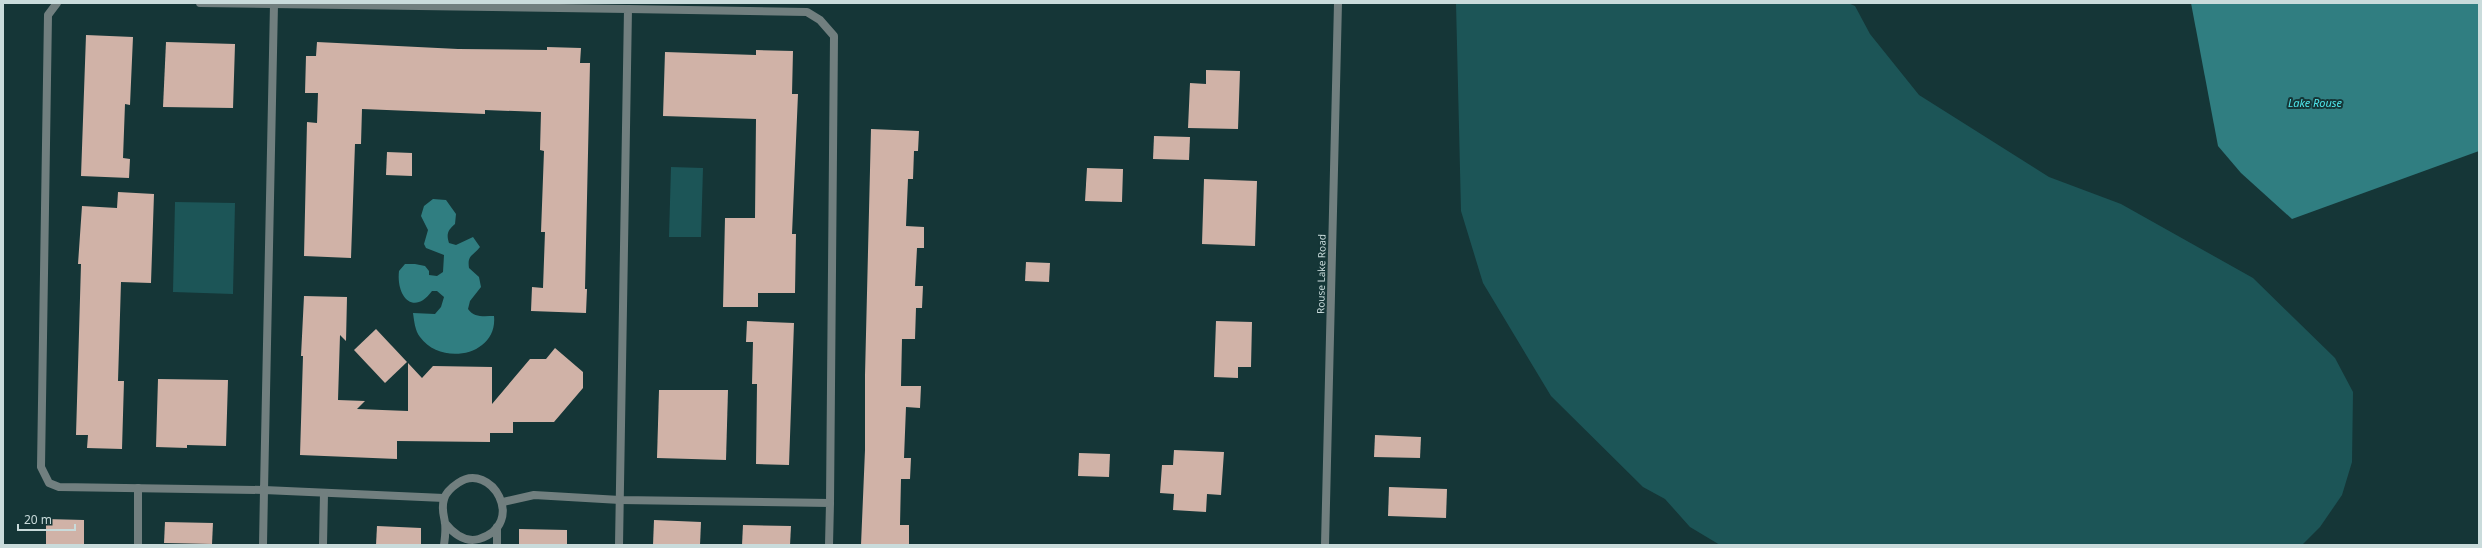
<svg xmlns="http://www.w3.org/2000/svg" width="2482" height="548" font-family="'Noto Sans',sans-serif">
<rect width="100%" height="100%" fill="#153637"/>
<g fill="#1c5557">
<polygon points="1456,3 1848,3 1855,6 1870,34 1919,95 2049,177 2121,204 2253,278 2335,358 2353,392 2352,462 2342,495 2320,527 2302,545 1720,545 1690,527 1665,499 1643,487 1551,396 1483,283 1461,211"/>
<polygon points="671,167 703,168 701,237 669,237"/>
<polygon points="175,202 235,203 233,294 173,292"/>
</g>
<g fill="#307e81">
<polygon points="2191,3 2479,3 2479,151 2292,219 2241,173 2218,146"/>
<path d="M433 199 446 200 456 214 455 224C448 230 446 234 449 243L456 245 473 237 480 247C473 256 467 255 469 268L479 277 481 287 470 301 468 309C474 318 484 316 494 316 498 355 442 367 420 337 415 331 414 320 413 313L435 314 441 307 444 297 437 291H432C414 316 396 297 399 271L405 264H415L425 266 429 271V275L437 276 443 272 444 255 426 248 424 244 428 230 421 216 424 206Z"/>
</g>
<g fill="#d0b2a7">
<polygon points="86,35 133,37 130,105 125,104 123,158 130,159 129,178 81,176"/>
<polygon points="166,42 235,44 233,108 163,107"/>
<polygon points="317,42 458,49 547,50 547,47 581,48 580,63 590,63 585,289 587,289 586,313 531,311 532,287 543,288 545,232 541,232 544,151 540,150 541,112 485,110 485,114 362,109 361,144 355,144 351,258 304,256 307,122 317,123 318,93 305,93 306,56 316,56"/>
<polygon points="756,50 793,51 792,94 798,94 792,234 796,234 795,293 758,293 758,307 723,307 725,218 755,218 756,119 663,116 665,52 756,55"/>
<polygon points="1206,70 1240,71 1238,129 1188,128 1190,83 1206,84"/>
<polygon points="871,129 919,131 918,151 914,151 913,179 908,179 906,226 924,227 924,248 917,248 915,286 923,286 922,308 916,308 915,339 902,339 901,386 921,386 920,408 906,407 904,458 911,458 910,479 901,479 900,525 909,525 909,545 861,545 865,450 865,375"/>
<polygon points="1154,136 1190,137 1189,160 1153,159"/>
<polygon points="387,152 412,153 412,176 386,175"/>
<polygon points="1087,168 1123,169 1122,202 1085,201"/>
<polygon points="1204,179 1257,181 1255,246 1202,244"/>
<polygon points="118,192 154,194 151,283 121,282 118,381 124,381 122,449 87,448 88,435 76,435 81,264 78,264 82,206 117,208"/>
<polygon points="1026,262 1050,263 1049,282 1025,281"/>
<polygon points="304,296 347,297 346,341 340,335 338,400 365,401 357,409 408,411 408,363 422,378 433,366 492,367 492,404 530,359 546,359 555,348 583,372 583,388 554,422 513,422 513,433 490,433 490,442 397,441 397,459 300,455 303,356 301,356"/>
<polygon points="747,321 794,323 789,465 756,464 757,384 752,384 753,342 746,342"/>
<polygon points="1216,321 1252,322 1251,367 1238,367 1238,378 1214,377"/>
<polygon points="376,329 407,362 385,383 354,350"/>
<polygon points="158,379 228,380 226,446 187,445 187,448 156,447"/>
<polygon points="659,390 728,390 726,460 657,458"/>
<polygon points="1375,435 1421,437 1420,458 1374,457"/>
<polygon points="1174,450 1224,452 1221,495 1207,494 1206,512 1173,510 1174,494 1160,493 1162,465 1173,465"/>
<polygon points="1079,453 1110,454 1109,477 1078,476"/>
<polygon points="1389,487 1447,489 1446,518 1388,516"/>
<polygon points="46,519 84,520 84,545 46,545"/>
<polygon points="654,520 701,522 700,545 653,545"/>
<polygon points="165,522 213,523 212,544 164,543"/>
<polygon points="743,525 791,526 790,545 742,545"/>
<polygon points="377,526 421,528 421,545 376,545"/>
<polygon points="519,529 567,530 567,545 519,545"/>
</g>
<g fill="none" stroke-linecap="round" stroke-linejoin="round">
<g stroke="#717f7f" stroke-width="8">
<polyline points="57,3 48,15 41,467 49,483 59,487 264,490 274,4"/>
<polyline points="200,3 628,9 619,545"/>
<polyline points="628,9 807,12 820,20 834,36 830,503"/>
<polyline points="503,502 534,495 620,500 830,503 829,545"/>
<polyline points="138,545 138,488"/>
<polyline points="263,545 264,490 444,498"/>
<polyline points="323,545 324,493"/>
<path d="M444 545C445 538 446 530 445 523 444 515 441 509 444 499 446 492 452 487 458 483 491 460 528 524 479 539 465 543 453 533 445 523"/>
<polyline points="497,545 497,527"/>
<polyline points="1325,545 1338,3"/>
</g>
</g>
<g text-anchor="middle" stroke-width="4" stroke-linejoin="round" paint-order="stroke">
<g font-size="10" fill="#c9dbdb" stroke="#153637">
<text transform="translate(1321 274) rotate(-89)" y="4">Rouse Lake Road</text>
</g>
<g font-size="11" font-style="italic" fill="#4fe5ea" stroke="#153637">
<text x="2315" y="107">Lake Rouse</text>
</g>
</g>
<rect width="2482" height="548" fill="none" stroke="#c9dbdb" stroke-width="8"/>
<path d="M18 524v6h57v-6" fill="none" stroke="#c9dbdb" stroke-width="2"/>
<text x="24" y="524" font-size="12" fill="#c9dbdb" stroke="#153637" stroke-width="3" paint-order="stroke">20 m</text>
</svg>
